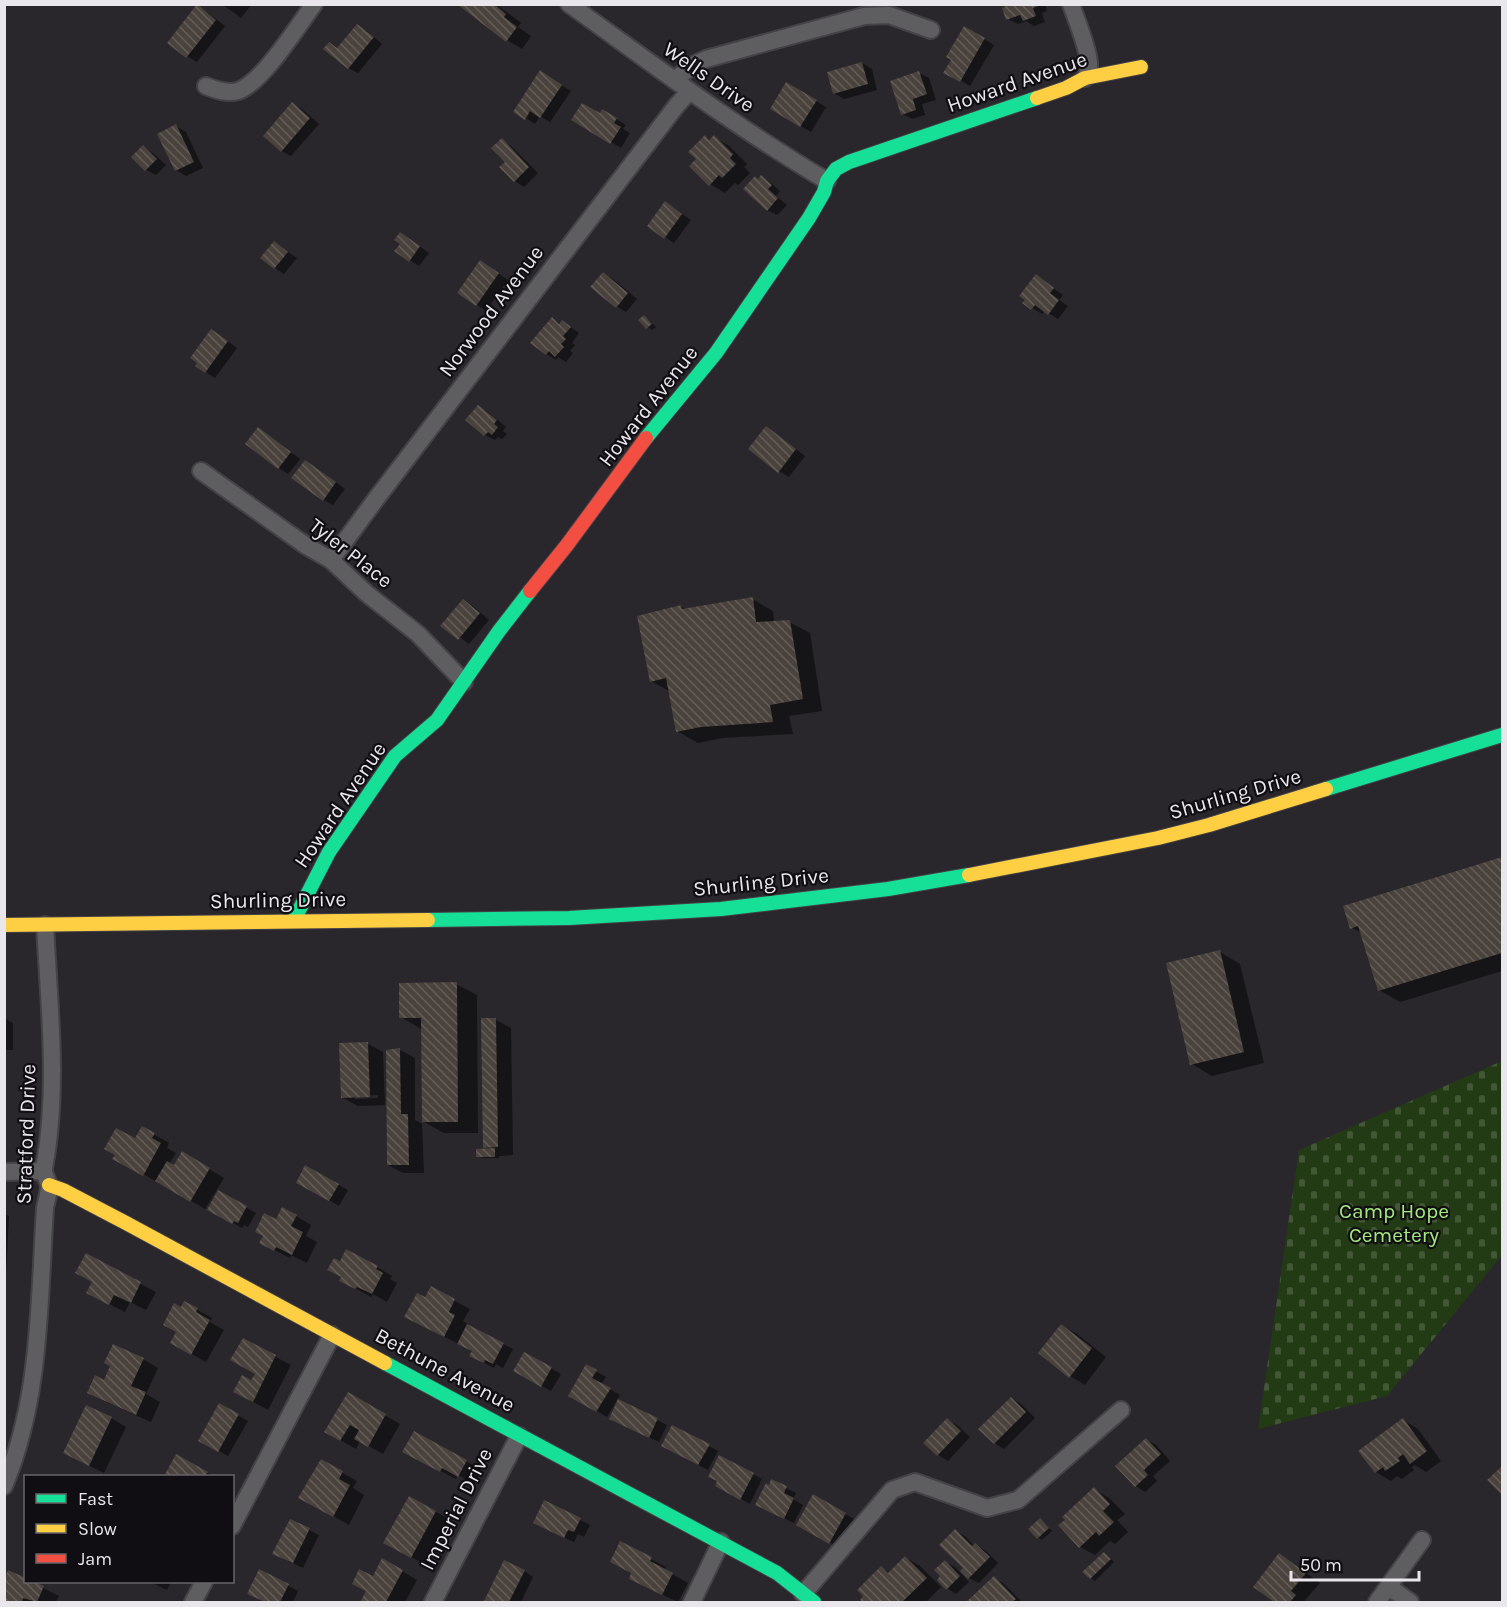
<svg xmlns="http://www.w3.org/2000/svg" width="1507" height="1607" font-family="Karla,sans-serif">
<defs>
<pattern id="cemetery-stones" width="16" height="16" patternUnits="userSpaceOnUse" patternTransform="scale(1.5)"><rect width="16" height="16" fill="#233b15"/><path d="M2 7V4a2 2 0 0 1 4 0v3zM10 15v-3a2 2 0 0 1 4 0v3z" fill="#435737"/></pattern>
<pattern id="building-back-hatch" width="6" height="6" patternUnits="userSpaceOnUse" patternTransform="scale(1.5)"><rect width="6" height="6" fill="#4a423c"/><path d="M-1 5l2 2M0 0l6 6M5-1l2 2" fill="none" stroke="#645d58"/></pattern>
</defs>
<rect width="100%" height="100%" fill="#29262c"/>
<polygon fill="url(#cemetery-stones)" points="1502,1061 1502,1255 1387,1396 1258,1429 1299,1150"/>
<g fill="#0007" fill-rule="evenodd">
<polygon points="222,4 252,4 241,18"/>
<polygon points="459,4 496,4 521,23 518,27 531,36 522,49 507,40"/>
<polygon points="1012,4 1045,4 1047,11 1042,13 1045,22 1034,26 1026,21 1018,24 1008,19"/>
<polygon points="198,6 207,12 225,26 197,62 187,56"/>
<polygon points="357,26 367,31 382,44 358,73 348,68 338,49"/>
<polygon points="965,28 994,45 970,86 945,72 953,59"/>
<polygon points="862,63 872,69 877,90 844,99 834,93"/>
<polygon points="919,73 929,78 936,100 922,104 925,115 912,119 903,114"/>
<polygon points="550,78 571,91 550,122 540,116 535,124 515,111"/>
<polygon points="787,84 826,107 811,132 772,109"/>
<polygon points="292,104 302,109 319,124 291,156 281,151"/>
<polygon points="603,111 626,125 623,129 630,133 621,148 573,119 600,115"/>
<polygon points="176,126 186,132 203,168 186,176 176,170"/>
<polygon points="705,137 711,140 714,137 729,146 747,164 744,167 750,173 738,185 735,183 725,193 710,184 698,159"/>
<polygon points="502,140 511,146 538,173 524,187 515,181 507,162"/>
<polygon points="143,147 153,153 166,165 156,175 146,170"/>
<polygon points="762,177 771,183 780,191 776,196 787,205 777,215 767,210 759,180"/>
<polygon points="675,209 691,220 674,243 665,237"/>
<polygon points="401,233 429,253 419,266 410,260 402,244"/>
<polygon points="275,243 297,258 284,274 275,268 262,258"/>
<polygon points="491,268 508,280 486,311 477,305"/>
<polygon points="603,274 613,279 637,299 626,312 616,306"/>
<polygon points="1036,276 1063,295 1059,300 1068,306 1058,319 1045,311 1042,314 1024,303"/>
<polygon points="644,316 656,327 652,330 640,320"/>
<polygon points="552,319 561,324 563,322 579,333 572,343 575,345 570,351 573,353 566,362 558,357 556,360 546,354"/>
<polygon points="221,336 237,348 215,378 206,372"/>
<polygon points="478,407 488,412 506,427 503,431 507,434 502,439 498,437 495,440 485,435"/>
<polygon points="776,434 805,456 789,477 779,471"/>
<polygon points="268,435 300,459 288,474 279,468"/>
<polygon points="315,467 345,489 333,505 324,500"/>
<polygon points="752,599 773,611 774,622 789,622 810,633 822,711 789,716 793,734 722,738 698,743 677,731 669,691 651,681 681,606 687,610"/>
<polygon points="463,601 473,606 489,620 469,644 443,625"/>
<polygon points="1502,859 1502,971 1400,1002 1379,990 1362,933 1352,928 1345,907"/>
<polygon points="1220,952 1240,964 1264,1063 1212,1076 1192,1064"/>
<polygon points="456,984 477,995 478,1133 444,1133 424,1122 421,1029 401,1017"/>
<polygon points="4,1018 13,1023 13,1050 4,1050"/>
<polygon points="496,1020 511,1028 513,1155 499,1156 499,1158 482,1158 477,1156 490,1150 485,1147"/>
<path d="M368 1044 383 1052 385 1105H388L400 1050 415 1058V1120L422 1124 424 1173H403L388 1165V1105L358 1106 343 1098ZM378 1095V1098L355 1099V1096Z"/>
<polygon points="142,1128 169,1143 167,1148 176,1153 169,1164 175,1167 183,1153 224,1178 205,1209 159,1182 159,1183 114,1158 116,1155 136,1140"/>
<polygon points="306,1167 348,1190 339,1206 298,1182"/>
<polygon points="219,1192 256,1213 248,1227 244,1225 242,1228 209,1210"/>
<polygon points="4,1214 9,1216 6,1274 4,1273"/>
<polygon points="296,1216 311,1225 306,1236 317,1242 307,1263 291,1255 290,1258 261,1243 277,1221"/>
<polygon points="87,1255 156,1292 146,1310 130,1302 125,1312 103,1301 93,1282"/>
<polygon points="340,1263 377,1267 392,1276 390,1279 397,1283 387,1302 373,1294 371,1297 341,1280"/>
<polygon points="431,1288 470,1309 463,1321 469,1325 468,1327 513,1349 503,1368 496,1364 494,1368 481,1361 473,1351 421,1325 425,1299"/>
<polygon points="185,1303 212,1318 210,1322 224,1330 206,1362 172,1343 178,1332 181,1309"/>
<polygon points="1062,1326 1077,1334 1106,1357 1085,1385 1070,1376"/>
<polygon points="243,1340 291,1365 268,1410 250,1400 252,1382 257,1374"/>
<polygon points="525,1354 561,1374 551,1391 515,1371"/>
<polygon points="143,1359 158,1368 146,1394 160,1402 151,1422 104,1401 89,1392"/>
<polygon points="587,1366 606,1377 601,1384 620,1395 607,1417 570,1395"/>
<polygon points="348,1394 400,1424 383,1454 360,1441 356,1449 326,1432"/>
<polygon points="1011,1398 1021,1404 1035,1418 1004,1449 994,1443"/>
<polygon points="619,1401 667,1425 659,1442 621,1424"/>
<polygon points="219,1405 248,1421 228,1456 200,1440"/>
<polygon points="111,1418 126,1427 104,1473 80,1461"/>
<polygon points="947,1420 957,1425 970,1437 948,1461 938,1455 925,1443"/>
<polygon points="1403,1420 1418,1429 1441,1461 1426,1472 1415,1465 1412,1467 1414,1470 1402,1479 1397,1476 1391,1481 1376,1472"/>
<polygon points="673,1427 718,1451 708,1470 672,1451"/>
<polygon points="414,1433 482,1470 474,1484 458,1475 456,1479 419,1460"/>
<polygon points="1146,1439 1156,1445 1170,1461 1153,1476 1157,1481 1145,1492 1136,1486"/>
<polygon points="177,1456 213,1476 165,1476"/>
<polygon points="321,1461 357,1481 353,1488 364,1495 349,1525 300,1497"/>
<polygon points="753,1474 762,1479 750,1504 717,1486"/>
<polygon points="786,1488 796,1493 793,1499 803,1505 794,1523 767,1510"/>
<polygon points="1094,1489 1109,1498 1125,1514 1117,1520 1128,1532 1115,1544 1110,1541 1095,1555 1080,1547"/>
<polygon points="814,1496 861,1523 845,1551 798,1524"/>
<polygon points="410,1498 451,1520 426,1565 400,1551"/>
<polygon points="544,1502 590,1525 584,1537 578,1534 574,1542 544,1528"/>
<polygon points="1040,1520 1052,1531 1042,1540 1038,1537"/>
<polygon points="309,1530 319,1535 303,1568 284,1559"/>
<polygon points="955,1531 965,1536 974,1546 975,1545 985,1550 998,1563 979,1583 969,1578"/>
<polygon points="621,1543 666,1567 665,1570 688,1583 678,1602 646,1587 633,1574"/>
<polygon points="1279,1555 1294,1564 1320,1583 1305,1600 1307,1602 1277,1602 1255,1587"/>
<polygon points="1108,1556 1114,1562 1095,1581 1091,1578"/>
<polygon points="905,1557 920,1566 941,1587 926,1602 865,1602 862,1600 881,1568 890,1573"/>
<polygon points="945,1562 955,1567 969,1582 956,1594 947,1588"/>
<polygon points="260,1571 298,1591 293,1602 266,1602 259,1599"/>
<polygon points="402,1571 417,1580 405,1602 361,1602 374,1578"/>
<polygon points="524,1571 533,1577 521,1602 490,1602 486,1600"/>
<polygon points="994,1578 1003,1583 1022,1602 969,1602"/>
<polygon points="31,1582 59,1596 56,1602 4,1602 4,1583"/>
<polygon points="150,1582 171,1582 167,1590"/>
</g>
<g fill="url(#building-back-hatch)">
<polygon points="197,4 216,20 186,58 167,43"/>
<polygon points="457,4 494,4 506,14 504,17 517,27 506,42"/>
<polygon points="1010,4 1041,4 1041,5 1033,8 1036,16 1023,21 1020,15 1006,20 1002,8"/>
<polygon points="357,24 374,37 348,69 323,49 329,42 337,48"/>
<polygon points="964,26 985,38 960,82 943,73 951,60 946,57"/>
<polygon points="862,62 868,84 833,94 827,72"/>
<polygon points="540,70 562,85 540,118 530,111 525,120 513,112"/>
<polygon points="919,71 927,94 913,99 916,110 901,115 890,81"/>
<polygon points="786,82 817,100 800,127 770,109"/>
<polygon points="292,102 310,118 281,152 263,136"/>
<polygon points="582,103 600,113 602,109 617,118 614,123 621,127 610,144 571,120"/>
<polygon points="176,124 194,162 175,171 157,134"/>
<polygon points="705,135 709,140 714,135 733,154 730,158 736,164 722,178 719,175 709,186 689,166 696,159 688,152"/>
<polygon points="502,138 529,167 514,182 499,167 505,162 491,148"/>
<polygon points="143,145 157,159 145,171 131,157"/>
<polygon points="761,175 772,185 768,189 778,198 767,211 743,189 755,176 758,179"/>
<polygon points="665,201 682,214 664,239 647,226"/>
<polygon points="400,232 420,246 409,262 394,251 400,244 394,240"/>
<polygon points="274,241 288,252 274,269 260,258"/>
<polygon points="480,260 499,273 476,306 457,293"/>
<polygon points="603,272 628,293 616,308 590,287"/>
<polygon points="1036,274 1054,288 1050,293 1059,300 1048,315 1035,305 1031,310 1022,303 1025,300 1019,296"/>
<polygon points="644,315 652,324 646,329 638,320"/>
<polygon points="552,317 559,324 562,320 571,327 563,336 566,339 561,344 564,347 555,357 549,351 546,355 530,343"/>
<polygon points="211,329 228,341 205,373 195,366 197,363 190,358"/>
<polygon points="478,405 497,420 494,424 498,427 492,435 488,432 484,436 465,420"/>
<polygon points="766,426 796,449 778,473 748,449"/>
<polygon points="258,427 291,452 278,469 245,444"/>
<polygon points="305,460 336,482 323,501 291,478"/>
<polygon points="753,597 756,622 790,620 803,699 770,705 773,722 701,727 676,732 666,678 650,682 637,616 681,605 682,609"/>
<polygon points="463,599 480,613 458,640 440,626"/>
<polygon points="1502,857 1502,953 1378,991 1358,926 1350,929 1343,906"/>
<polygon points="1220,950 1244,1052 1190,1065 1166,963"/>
<polygon points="457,982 458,1122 422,1122 421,1018 399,1018 399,983"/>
<polygon points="481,1018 496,1018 498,1147 483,1148"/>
<polygon points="368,1042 370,1097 341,1098 339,1043"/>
<polygon points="400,1048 401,1114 408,1114 409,1165 387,1165 386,1050"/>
<polygon points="142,1126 155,1133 152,1138 161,1143 143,1176 112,1159 115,1155 104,1149 116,1128 135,1138"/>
<polygon points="495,1148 495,1157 476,1157 476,1149"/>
<polygon points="182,1151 210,1168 190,1202 155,1181 167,1161 174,1165"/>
<polygon points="305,1165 339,1184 329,1201 296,1183"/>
<polygon points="218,1190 247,1206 238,1223 234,1221 232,1224 207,1210"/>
<polygon points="282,1207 297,1215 291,1226 303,1232 292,1255 276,1247 274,1251 259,1243 263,1236 255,1232 264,1213 276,1219"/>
<polygon points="346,1249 378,1266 376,1269 383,1273 372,1294 357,1287 355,1289 339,1281 341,1277 327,1270 334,1258 340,1261"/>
<polygon points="86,1253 141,1282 131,1303 114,1295 109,1305 86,1293 92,1282 75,1273"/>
<polygon points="431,1286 455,1299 449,1312 455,1315 444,1337 404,1317 417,1293 425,1297"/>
<polygon points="184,1301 198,1308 196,1312 210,1320 191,1355 170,1343 176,1332 163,1325 174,1303 181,1307"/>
<polygon points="467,1324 504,1343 493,1364 485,1360 484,1363 469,1356 472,1351 457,1344"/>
<polygon points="1061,1324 1092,1348 1069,1378 1038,1353"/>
<polygon points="243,1338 276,1355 253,1402 233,1392 242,1375 251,1380 255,1374 230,1360"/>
<polygon points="113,1344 144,1358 131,1386 146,1392 136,1415 87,1393 95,1375 104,1380 110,1366 104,1363"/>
<polygon points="524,1352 552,1367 541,1387 513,1371"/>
<polygon points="586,1364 597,1370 592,1378 611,1388 596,1412 568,1396"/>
<polygon points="348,1392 386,1414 368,1447 354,1439 359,1430 350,1425 340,1441 324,1432"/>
<polygon points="1011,1397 1026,1412 994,1444 978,1429"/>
<polygon points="618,1399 658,1418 649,1438 609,1419"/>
<polygon points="219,1403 239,1414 218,1452 198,1441"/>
<polygon points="86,1405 112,1417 89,1466 63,1453"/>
<polygon points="947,1418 961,1431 937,1456 923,1443"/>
<polygon points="1403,1418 1427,1451 1410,1464 1403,1454 1398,1458 1400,1461 1385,1471 1383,1467 1375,1473 1358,1451"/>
<polygon points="672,1425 710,1444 698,1465 661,1446"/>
<polygon points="414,1431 467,1460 458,1477 442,1468 440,1472 402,1452"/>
<polygon points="1146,1438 1161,1454 1144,1470 1148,1475 1135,1487 1115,1466"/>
<polygon points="176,1454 208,1472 205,1476 164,1476"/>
<polygon points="719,1455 754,1473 740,1500 715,1486 717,1481 708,1477"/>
<polygon points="321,1459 343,1471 339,1479 350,1485 333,1517 298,1498"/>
<polygon points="1502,1466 1502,1495 1487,1480"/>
<polygon points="771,1479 787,1486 784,1493 794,1498 784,1519 755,1505 766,1483 769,1485"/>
<polygon points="1094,1487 1110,1504 1103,1511 1114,1522 1099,1536 1096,1532 1079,1548 1058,1525 1065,1520 1062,1517"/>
<polygon points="813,1494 846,1513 829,1544 796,1525"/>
<polygon points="409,1496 436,1511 411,1558 383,1543"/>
<polygon points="544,1500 581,1518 574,1532 568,1530 564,1538 533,1523"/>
<polygon points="1040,1518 1049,1528 1037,1539 1028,1529"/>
<polygon points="290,1519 310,1528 293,1563 272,1554"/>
<polygon points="955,1529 972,1546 975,1543 990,1557 968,1579 960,1571 963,1568 939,1545"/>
<polygon points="620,1541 652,1557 650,1561 673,1573 662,1595 629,1579 631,1573 610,1562"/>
<polygon points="1104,1552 1111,1559 1090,1579 1082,1572"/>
<polygon points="1279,1553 1306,1573 1291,1591 1296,1595 1290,1602 1274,1602 1253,1587"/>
<polygon points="905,1556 927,1578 902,1602 863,1602 860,1600 863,1596 857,1590 881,1566 888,1573"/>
<polygon points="382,1558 403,1570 386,1602 360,1602 366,1591 352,1584 359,1569 373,1576"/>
<polygon points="504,1560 525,1570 509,1602 487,1602 484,1601"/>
<polygon points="945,1560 960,1576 946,1590 937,1580 940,1576 934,1570"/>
<polygon points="259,1569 289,1584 280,1602 265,1602 247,1594"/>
<polygon points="8,1570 26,1578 26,1582 35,1582 44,1586 37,1602 23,1598 22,1602 4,1602 4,1579"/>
<polygon points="994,1576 1016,1599 1012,1602 966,1602"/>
</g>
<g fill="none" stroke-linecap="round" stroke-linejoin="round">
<g stroke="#444246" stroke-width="20">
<g id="street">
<path d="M569 4C654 65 737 128 827 181"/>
<path d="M1071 4C1076 19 1091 55 1089 69 1088 72 1086 75 1085 78"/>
<polyline points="674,80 695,64 706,59 864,16 889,15 931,30"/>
<path d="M206 86C216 90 227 94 238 91 262 83 298 26 314 4"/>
<polyline points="201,471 305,545 331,560 366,593 418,634 464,682"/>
<polyline points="331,560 376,499 677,105 689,92"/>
<polyline points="4,1172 43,1171"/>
<path d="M4 1486C41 1398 39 1302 45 1208 46 1202 49 1193 49 1186 48 1179 43 1175 44 1168 59 1089 49 1005 45 925"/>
<polyline points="232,1526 332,1335"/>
<polyline points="1389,1587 1410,1602"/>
<polyline points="803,1594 892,1490 915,1482 987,1508 1018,1500 1121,1410"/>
<polyline points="193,1602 204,1582"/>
<polyline points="433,1602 519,1436"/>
<polyline points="692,1602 721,1542"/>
<polyline points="1377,1602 1422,1540"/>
</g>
</g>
<g stroke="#444246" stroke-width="16">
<g id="fast">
<polyline points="646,438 716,353 809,218 824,192 827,181 836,169 849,162 1037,98"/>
<polyline points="1326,789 1502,735"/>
<polyline points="294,920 329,852 395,756 437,720 499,631 530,591"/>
<polyline points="428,920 569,918 721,909 888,889 969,875"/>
<polyline points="385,1363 777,1573 814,1602"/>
</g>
</g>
<g stroke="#444246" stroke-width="16">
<g id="slow">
<polyline points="1037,98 1066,88 1085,78 1141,67"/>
<polyline points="969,875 1158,838 1209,825 1326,789"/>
<polyline points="4,925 428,920"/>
<polyline points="49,1185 63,1190 126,1223 385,1363"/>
</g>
</g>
<g stroke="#444246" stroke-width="16">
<polyline id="jam" points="530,591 567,545 646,438"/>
</g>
<use href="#street" stroke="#5e5d60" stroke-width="16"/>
<use href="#fast" stroke="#16e098" stroke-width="14"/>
<use href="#slow" stroke="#ffcf43" stroke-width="14"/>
<use href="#jam" stroke="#f24e42" stroke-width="14"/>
</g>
<g text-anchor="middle" stroke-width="4.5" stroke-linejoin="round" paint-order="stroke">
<g font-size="21" fill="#e9e6ec" stroke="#110e13">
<text transform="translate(709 77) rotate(35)" y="7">Wells Drive</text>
<text transform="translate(1017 82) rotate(-19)" y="7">Howard Avenue</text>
<text transform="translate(491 311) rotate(-53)" y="7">Norwood Avenue</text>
<text transform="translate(648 406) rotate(-52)" y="7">Howard Avenue</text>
<text transform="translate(351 553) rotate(38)" y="7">Tyler Place</text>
<text transform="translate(1235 794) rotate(-16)" y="7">Shurling Drive</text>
<text transform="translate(340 805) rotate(-56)" y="7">Howard Avenue</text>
<text transform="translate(761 882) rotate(-6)" y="7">Shurling Drive</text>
<text transform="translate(278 900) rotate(-1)" y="7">Shurling Drive</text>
<text transform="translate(26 1134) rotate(-88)" y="7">Stratford Drive</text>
<text transform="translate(445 1370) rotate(28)" y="7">Bethune Avenue</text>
<text transform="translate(456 1509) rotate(-63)" y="7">Imperial Drive</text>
</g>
<g font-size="21" fill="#a2e87d" stroke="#110e13">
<text x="1394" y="1218">Camp Hope<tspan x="1394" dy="24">Cemetery</tspan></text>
</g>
</g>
<rect width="1507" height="1607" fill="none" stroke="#e9e6ec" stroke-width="12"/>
<rect x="24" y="1475" width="210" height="108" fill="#110e13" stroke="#67646a" stroke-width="1.5"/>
<rect x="36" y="1494" width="30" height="9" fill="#16e098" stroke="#67646a" stroke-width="1.5"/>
<text x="78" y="1505" font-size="18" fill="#e9e6ec">Fast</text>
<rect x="36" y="1524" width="30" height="9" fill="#ffcf43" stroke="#67646a" stroke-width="1.5"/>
<text x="78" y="1535" font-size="18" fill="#e9e6ec">Slow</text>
<rect x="36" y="1554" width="30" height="9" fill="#f24e42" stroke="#67646a" stroke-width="1.5"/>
<text x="78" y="1565" font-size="18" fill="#e9e6ec">Jam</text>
<path d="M1291 1571v9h128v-9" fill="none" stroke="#e9e6ec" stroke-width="3"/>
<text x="1300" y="1571" font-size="18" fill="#e9e6ec" stroke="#110e13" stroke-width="4.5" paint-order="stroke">50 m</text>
</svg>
